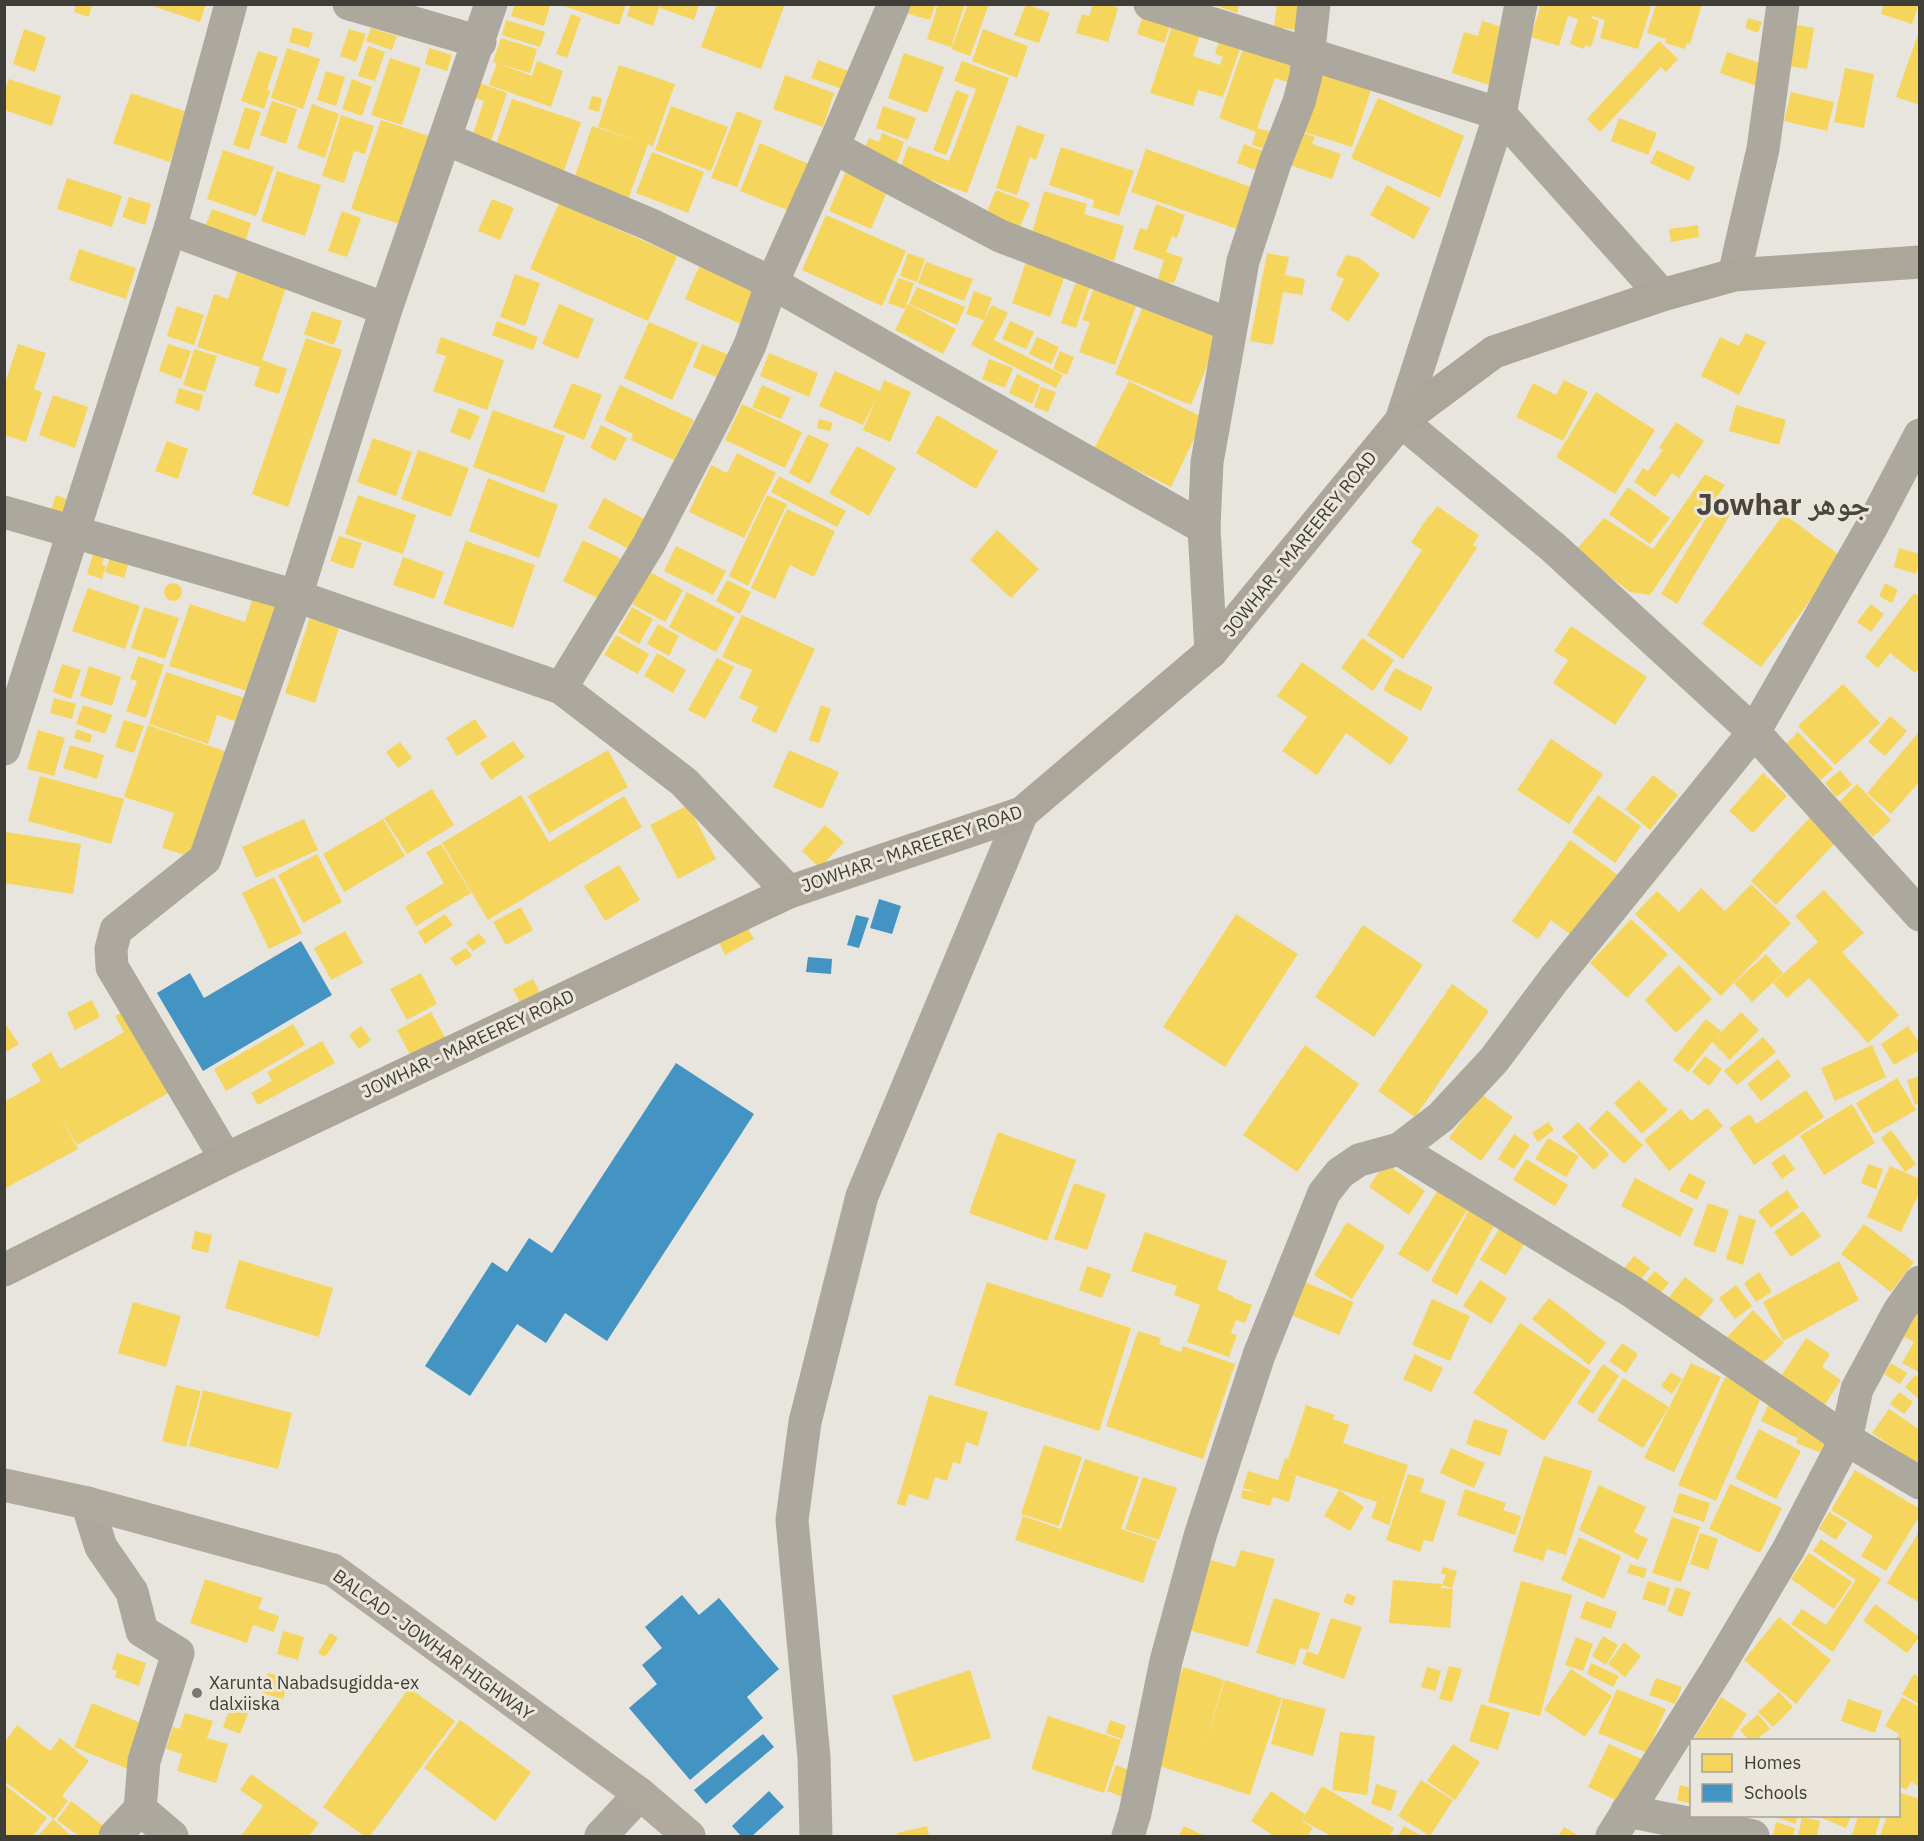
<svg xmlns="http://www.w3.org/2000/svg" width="1924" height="1841" font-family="'IBM Plex Sans','Noto Naskh Arabic',sans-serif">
<rect width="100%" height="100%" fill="#e8e5de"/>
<g fill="#f6d55c">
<polygon points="76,4 92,4 89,17 74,12"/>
<polygon points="147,4 206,4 200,22"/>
<polygon points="515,4 544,4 550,6 544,26 511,16"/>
<polygon points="558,4 626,4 619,25"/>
<polygon points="631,4 660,4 653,26 627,16"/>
<polygon points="661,4 699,4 694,20 660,8"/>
<polygon points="717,4 785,4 761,69 701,47"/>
<polygon points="908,4 936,4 930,20 905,13"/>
<polygon points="938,4 965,4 951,47 927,39"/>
<polygon points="968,4 989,4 970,56 951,49"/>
<polygon points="1026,4 1050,13 1039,43 1014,35"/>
<polygon points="1093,4 1108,4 1118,8 1108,42 1076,33 1082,14 1089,16"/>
<polygon points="1212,4 1239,4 1237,13"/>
<polygon points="1277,4 1310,4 1306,31 1274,27"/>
<polygon points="1541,4 1643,4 1651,7 1638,49 1600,38 1605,20 1592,16 1591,18 1599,21 1591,47 1585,45 1584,49 1570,44 1578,19 1568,16 1559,46 1531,37"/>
<polygon points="1656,4 1702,4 1690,44 1687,43 1685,49 1665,43 1666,39 1647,33"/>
<polygon points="1884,4 1919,4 1912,24 1881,14"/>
<polygon points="1144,12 1172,20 1164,43 1137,34"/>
<polygon points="571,14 581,18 567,58 556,54"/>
<polygon points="1748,18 1762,22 1758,33 1745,28"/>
<polygon points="506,20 545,32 540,47 502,35"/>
<polygon points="1482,21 1506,28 1489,85 1452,73 1464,32 1478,36"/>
<polygon points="1791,24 1814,28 1807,69 1784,65"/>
<polygon points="1172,26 1200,35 1193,56 1220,65 1223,57 1215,54 1219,42 1240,49 1223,97 1198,90 1193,106 1150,93"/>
<polygon points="293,27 313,33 309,48 289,42"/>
<polygon points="371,28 397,36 392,50 366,41"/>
<polygon points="24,29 46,37 35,72 13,64"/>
<polygon points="349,29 366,34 356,62 340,56"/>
<polygon points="983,29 1028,46 1017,78 972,61"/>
<polygon points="1919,31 1920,31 1920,105 1896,97"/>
<polygon points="501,38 537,49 530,73 493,62"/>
<polygon points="1659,41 1678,59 1666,72 1661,67 1600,132 1587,119"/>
<polygon points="1245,43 1301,62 1293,84 1275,78 1257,128 1279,134 1274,152 1252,145 1256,132 1219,118"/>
<polygon points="368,46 385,52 375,81 358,76"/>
<polygon points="287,48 320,59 303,109 271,98"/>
<polygon points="429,48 452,55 447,71 425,64"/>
<polygon points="258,51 278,57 267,89 270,91 264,109 241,101"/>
<polygon points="1727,52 1766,65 1757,86 1720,73"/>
<polygon points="904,53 944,67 927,113 888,98"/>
<polygon points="390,58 421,68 402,125 371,115"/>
<polygon points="818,60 854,73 848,91 811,78"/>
<polygon points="537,61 563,71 551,107 489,85 497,63 532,76"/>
<polygon points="962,61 1009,78 967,193 900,169 908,146 949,161 976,89 954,81"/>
<polygon points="619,65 675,84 653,146 648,144 628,200 573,182 592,126 642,143 598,127"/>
<polygon points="1845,68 1874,74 1864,128 1834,122"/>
<polygon points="326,71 345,77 336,106 317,100"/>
<polygon points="1317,72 1371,90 1352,147 1298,130"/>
<polygon points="785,75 834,93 823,127 773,109"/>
<polygon points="9,79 61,96 52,126 4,110 4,93"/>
<polygon points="352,79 372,87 362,116 342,109"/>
<polygon points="480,83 507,93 490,144 472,137 484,101 475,98"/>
<polygon points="956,90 969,95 946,155 933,150"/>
<polygon points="1791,92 1834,102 1827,131 1784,121"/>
<polygon points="131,93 187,112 170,162 113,143"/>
<polygon points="592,96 602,98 599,112 588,109"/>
<polygon points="1378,98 1464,136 1440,198 1351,158"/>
<polygon points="512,99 581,122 562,176 493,153"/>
<polygon points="272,101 297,109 286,144 260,135"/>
<polygon points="312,104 339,114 325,158 297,148"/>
<polygon points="671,106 728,127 711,171 655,150"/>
<polygon points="883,106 916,118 908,140 876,128"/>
<polygon points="245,107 261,112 249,150 233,145"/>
<polygon points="737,111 762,121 737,187 711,178"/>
<polygon points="341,115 374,126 365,154 354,151 344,183 322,176"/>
<polygon points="1619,118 1657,133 1648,155 1611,141"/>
<polygon points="381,120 432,137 403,225 351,209"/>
<polygon points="1017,125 1045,135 1036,160 1030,157 1017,195 996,188"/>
<polygon points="1300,132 1315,137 1312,144 1341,154 1332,179 1289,165"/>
<polygon points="882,133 904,142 895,168 862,155 869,138 879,142"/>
<polygon points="760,143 811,165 792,212 740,191"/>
<polygon points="1244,144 1268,153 1261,172 1237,163"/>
<polygon points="1061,147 1134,171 1119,216 1092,207 1094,200 1049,185"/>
<polygon points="1146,149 1259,190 1243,231 1131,192"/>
<polygon points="223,150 274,167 256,216 207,199"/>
<polygon points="1657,150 1695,167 1689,181 1650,163"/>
<polygon points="652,152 704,172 688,213 636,193"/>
<polygon points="848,166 890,185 871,229 829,211"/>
<polygon points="277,171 321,185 305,236 261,221"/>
<polygon points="67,178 122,196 112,227 57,209"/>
<polygon points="1387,185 1430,208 1414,239 1370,215"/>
<polygon points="996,190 1030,203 1020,227 986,214"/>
<polygon points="1044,191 1087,204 1084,214 1124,226 1114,261 1031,236"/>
<polygon points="129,197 151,204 145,225 122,217"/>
<polygon points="492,199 514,208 500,240 478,231"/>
<polygon points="559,203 677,256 648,321 530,269"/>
<polygon points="1156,204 1185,215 1177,238 1172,236 1166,252 1183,258 1174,283 1170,282 1166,295 1154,291 1164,260 1133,249 1140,228 1147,230"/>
<polygon points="212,209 251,223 245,242 205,227"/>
<polygon points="342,211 361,218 347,257 328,251"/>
<polygon points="826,215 906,251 882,306 802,270"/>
<polygon points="1698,225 1699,237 1671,242 1669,229"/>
<polygon points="79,249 136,268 126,299 69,280"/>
<polygon points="908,253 925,259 917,282 900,276"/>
<polygon points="1267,253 1289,257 1285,275 1305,279 1302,295 1283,292 1273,345 1250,341"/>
<polygon points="1346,255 1359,258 1380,274 1348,322 1330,309 1344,279 1336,275"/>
<polygon points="1028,256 1067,270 1050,317 1012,303"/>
<polygon points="701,262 759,287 743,325 685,299"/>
<polygon points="926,262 973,279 964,301 918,283"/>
<polygon points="237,272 286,287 262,360 287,369 279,394 254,386 260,367 197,347 214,294 228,299"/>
<polygon points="515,274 540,283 525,326 500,317"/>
<polygon points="898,278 914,283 907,303 904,302 907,304 905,309 888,303"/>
<polygon points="1077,279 1091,284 1076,328 1061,323"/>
<polygon points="917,287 965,307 957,325 909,304"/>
<polygon points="1094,287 1125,298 1124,302 1136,306 1115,365 1079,352 1090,322 1082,320"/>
<polygon points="974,291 992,298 984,320 966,314"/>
<polygon points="1146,299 1222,330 1191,405 1115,374"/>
<polygon points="559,304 594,319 578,359 542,344"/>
<polygon points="908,304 956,329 943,354 895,330"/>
<polygon points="992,305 1008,313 994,340 1063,375 1056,388 971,345"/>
<polygon points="177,306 204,315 194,345 167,336"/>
<polygon points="312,311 342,321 334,345 304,334"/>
<polygon points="497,321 538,337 533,350 492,335"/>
<polygon points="1010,321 1034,332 1026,349 1002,339"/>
<polygon points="649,322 698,343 672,400 624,378"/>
<polygon points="1746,333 1766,342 1739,395 1701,376 1720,337 1739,346"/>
<polygon points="441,337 504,360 487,410 433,391 446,356 436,353"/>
<polygon points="1037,337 1059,347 1051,364 1029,354"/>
<polygon points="306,338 342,350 288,507 252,494"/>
<polygon points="18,344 46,353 34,389 42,392 26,442 4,435 4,386"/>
<polygon points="168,344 191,351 181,379 159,371"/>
<polygon points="702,344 734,357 723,380 693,367"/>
<polygon points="194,349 217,356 205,392 183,385"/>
<polygon points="1060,351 1074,357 1067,375 1053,369"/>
<polygon points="769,353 818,373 809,397 760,376"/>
<polygon points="989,359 1013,368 1005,388 982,379"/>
<polygon points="835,371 880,391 884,380 911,392 890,442 863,430 876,399 863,425 819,406"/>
<polygon points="1017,374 1040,385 1032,404 1009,393"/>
<polygon points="1564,380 1588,392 1563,441 1516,417 1533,383 1556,395"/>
<polygon points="1129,381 1204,418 1171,487 1094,449"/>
<polygon points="572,383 602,395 584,440 553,427"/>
<polygon points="620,385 694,420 674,460 631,440 633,434 604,420"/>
<polygon points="762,385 791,398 781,419 752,407"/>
<polygon points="1041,387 1056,392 1048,412 1034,407"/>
<polygon points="179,388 203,395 199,411 175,403"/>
<polygon points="1596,392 1655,430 1615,494 1556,457"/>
<polygon points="53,395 88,407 75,448 39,435"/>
<polygon points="742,404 802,432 785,468 725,440"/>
<polygon points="1736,405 1786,420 1779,445 1729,431"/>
<polygon points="459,408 480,416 470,440 450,432"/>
<polygon points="493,410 565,436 544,493 473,467"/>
<polygon points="937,415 998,451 976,489 916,453"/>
<polygon points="819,419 833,423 830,431 817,428"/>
<polygon points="1676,422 1704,441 1679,478 1672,473 1655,497 1634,482 1643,468 1648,471 1663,450 1659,448"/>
<polygon points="601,425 627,438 615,461 590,448"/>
<polygon points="808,434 829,444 810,484 789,473"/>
<polygon points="373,438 412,452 396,496 357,482"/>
<polygon points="167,441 188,449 178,479 155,471"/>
<polygon points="857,446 896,468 869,516 829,493"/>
<polygon points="418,450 469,468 451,517 401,499"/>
<polygon points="737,453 776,473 744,538 689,512 711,465 727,473"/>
<polygon points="1705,474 1725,485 1650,595 1630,592 1576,550 1604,518 1653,549"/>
<polygon points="779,476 846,511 837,527 771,492"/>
<polygon points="488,478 558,505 539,558 469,531"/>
<polygon points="1628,487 1670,518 1650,544 1609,514"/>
<polygon points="56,495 74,502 69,517 51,510"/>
<polygon points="358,495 416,515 403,554 345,534"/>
<polygon points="767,495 787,504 748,586 729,576"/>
<polygon points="1720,495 1736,505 1677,604 1661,594"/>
<polygon points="604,498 648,521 633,551 588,528"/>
<polygon points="1437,506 1479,535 1473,545 1477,548 1403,659 1367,635 1422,550 1411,542 1430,514 1431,515"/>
<polygon points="787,509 835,531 814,577 790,565 775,599 751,588"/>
<polygon points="1784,514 1842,557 1761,667 1702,624"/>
<polygon points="997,530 1039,569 1011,598 970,560"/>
<polygon points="339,536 362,543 353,569 330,561"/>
<polygon points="583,540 620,558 600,599 563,581"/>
<polygon points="466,541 535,565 513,628 443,604"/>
<polygon points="676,546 726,571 713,595 664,571"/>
<polygon points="1899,548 1920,554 1916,574 1894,567"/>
<polygon points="94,551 105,554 102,565 106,566 102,579 87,574"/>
<polygon points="112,552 130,558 124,578 105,572"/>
<polygon points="403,557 444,572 434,599 393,585"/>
<polygon points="650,572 683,590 665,622 632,604"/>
<polygon points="727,580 751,592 740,614 716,601"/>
<polygon points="1885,583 1898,590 1892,603 1879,596"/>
<circle cx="173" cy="592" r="9"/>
<polygon points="88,588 140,606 125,649 72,631"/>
<polygon points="687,592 735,617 716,652 669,627"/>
<polygon points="1914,593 1920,597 1920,667 1915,673 1890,653 1878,668 1865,657"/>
<polygon points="253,597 281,607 253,693 169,666 190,604 245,622"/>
<polygon points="1871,604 1884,614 1871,632 1857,622"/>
<polygon points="314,605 343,615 315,703 285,693"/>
<polygon points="144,607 179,618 165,659 131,648"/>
<polygon points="632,607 653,619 639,644 618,632"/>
<polygon points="742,615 815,649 776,733 751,721 758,707 739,698 752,670 722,657"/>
<polygon points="658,624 679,636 669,656 647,644"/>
<polygon points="1571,626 1647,677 1615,725 1553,683 1568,660 1554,651"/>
<polygon points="616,635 649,654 638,674 604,655"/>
<polygon points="1362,638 1394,660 1373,691 1341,668"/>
<polygon points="657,653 686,670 673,693 644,676"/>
<polygon points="138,656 164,665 146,718 126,711 137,681 130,679"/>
<polygon points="717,658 734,667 705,719 688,710"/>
<polygon points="1302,662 1409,738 1390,765 1346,733 1317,775 1282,751 1307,717 1277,696"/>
<polygon points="62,664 81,670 71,699 53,692"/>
<polygon points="89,666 121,677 112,706 80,696"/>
<polygon points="1395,668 1433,687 1421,711 1383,690"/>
<polygon points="166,672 250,700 243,724 217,715 208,744 149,724"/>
<polygon points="1843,684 1880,723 1835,765 1798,726"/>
<polygon points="54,698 76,704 72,719 50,713"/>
<polygon points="83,705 112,715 105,734 76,724"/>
<polygon points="821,705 831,709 819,743 809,740"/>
<polygon points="1890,716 1907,731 1885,756 1868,742"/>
<polygon points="475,719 487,737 457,756 446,738"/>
<polygon points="124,720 144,726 134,753 115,747"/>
<polygon points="148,725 233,754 198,859 162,848 174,813 124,797"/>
<polygon points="77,729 92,735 90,743 74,738"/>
<polygon points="38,730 65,738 54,776 27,769"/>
<polygon points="1920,731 1920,781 1891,814 1867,793"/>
<polygon points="1798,732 1833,769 1816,784 1782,748"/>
<polygon points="1551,739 1603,774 1569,824 1517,790"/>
<polygon points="513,741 525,757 491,780 480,763"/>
<polygon points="400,742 412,758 398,768 386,752"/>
<polygon points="70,745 104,755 97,779 63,768"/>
<polygon points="608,750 628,787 549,833 528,796"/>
<polygon points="789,750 839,772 822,809 773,787"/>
<polygon points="1840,770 1852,785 1836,797 1825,783"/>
<polygon points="1763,773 1787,796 1753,833 1729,811"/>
<polygon points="1653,775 1678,795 1650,830 1625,809"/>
<polygon points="40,776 124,799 111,844 28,821"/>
<polygon points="1857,784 1891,820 1873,837 1839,802"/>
<polygon points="432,789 454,825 407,854 384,818"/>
<polygon points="521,795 549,842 624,796 642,827 488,920 442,843"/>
<polygon points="1598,795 1641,826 1615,863 1572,832"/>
<polygon points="688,805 716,859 678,879 650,825"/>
<polygon points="1812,815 1838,840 1776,905 1751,881"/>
<polygon points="304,819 318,850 256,878 242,847"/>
<polygon points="383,819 405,856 344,892 323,854"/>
<polygon points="825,825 844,842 820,868 802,851"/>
<polygon points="6,832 81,844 73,894 4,883 4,843"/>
<polygon points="1570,840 1618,875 1574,937 1551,920 1538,939 1512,921"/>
<polygon points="441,844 471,893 416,926 405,907 444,883 426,852"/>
<polygon points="317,854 342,902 303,923 278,875"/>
<polygon points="619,865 640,900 605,921 584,886"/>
<polygon points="274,877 302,933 269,949 242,893"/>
<polygon points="1751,884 1791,923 1721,996 1635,914 1657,891 1679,912 1701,888 1725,911"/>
<polygon points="1824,890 1864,933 1842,952 1899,1015 1868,1043 1809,978 1787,998 1773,983 1818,942 1795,916"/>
<polygon points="521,907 533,930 506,945 493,922"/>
<polygon points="445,914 453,925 425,944 418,932"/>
<polygon points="1236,914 1298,954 1225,1067 1163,1027"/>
<polygon points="1631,919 1668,954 1627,998 1590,963"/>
<polygon points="1363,925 1423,965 1374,1037 1315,997"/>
<polygon points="747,927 754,939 725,955 719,942"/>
<polygon points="345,931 363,963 331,980 314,948"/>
<polygon points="479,933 486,942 473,951 466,943"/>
<polygon points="466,948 472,956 456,966 450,958"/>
<polygon points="1766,954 1783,973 1752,1002 1734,983"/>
<polygon points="1679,965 1712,999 1676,1033 1645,1000"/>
<polygon points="421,973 437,1004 407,1020 390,989"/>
<polygon points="533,979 545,1003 525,1013 513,989"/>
<polygon points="1452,984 1489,1011 1415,1117 1378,1091"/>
<polygon points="92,1000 100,1017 75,1030 67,1013"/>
<polygon points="133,1006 179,1087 77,1145 59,1115 78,1149 4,1189 4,1102 41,1081 31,1064 51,1052 60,1069 124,1032 115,1016"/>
<polygon points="431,1012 451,1048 416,1066 397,1030"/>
<polygon points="1741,1012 1759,1030 1730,1060 1712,1042 1688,1072 1673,1060 1706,1019 1721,1031 1715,1038"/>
<polygon points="4,1022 19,1044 4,1053"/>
<polygon points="293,1024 305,1045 226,1091 214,1069"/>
<polygon points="361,1026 371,1040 359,1049 349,1035"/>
<polygon points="1908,1026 1920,1044 1920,1050 1894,1065 1881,1044"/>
<polygon points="1763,1037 1776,1052 1737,1085 1724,1071"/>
<polygon points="322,1041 335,1063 258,1105 251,1093 272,1081 267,1072"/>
<polygon points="1305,1045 1359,1084 1297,1172 1243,1135"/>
<polygon points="1872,1045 1886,1077 1835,1101 1821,1068"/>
<polygon points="1705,1056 1722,1069 1709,1086 1692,1072"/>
<polygon points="1778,1059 1791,1076 1761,1101 1747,1084"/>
<polygon points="1920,1076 1920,1103 1915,1105 1907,1080"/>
<polygon points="1897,1078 1916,1110 1874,1134 1856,1103"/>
<polygon points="1639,1080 1668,1110 1642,1134 1614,1103"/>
<polygon points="1806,1090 1824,1117 1754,1165 1729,1128 1750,1114 1756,1124"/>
<polygon points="1481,1094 1513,1117 1481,1161 1449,1138"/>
<polygon points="1852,1104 1875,1143 1824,1175 1800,1136"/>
<polygon points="1707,1108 1723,1126 1669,1171 1644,1140 1681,1109 1691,1121"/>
<polygon points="1607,1110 1643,1145 1624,1164 1589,1129"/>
<polygon points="1548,1122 1554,1130 1538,1142 1532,1133"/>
<polygon points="1578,1122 1609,1154 1594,1170 1562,1137"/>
<polygon points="1891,1130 1916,1164 1905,1172 1881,1138"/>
<polygon points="998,1132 1076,1160 1047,1241 969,1213"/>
<polygon points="1514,1134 1530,1145 1514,1169 1498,1159"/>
<polygon points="1548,1138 1579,1156 1566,1177 1535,1159"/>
<polygon points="1784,1154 1795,1169 1782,1179 1771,1163"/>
<polygon points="1526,1159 1568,1185 1555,1206 1513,1180"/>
<polygon points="1385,1163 1425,1191 1409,1215 1369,1187"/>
<polygon points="1868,1164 1883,1169 1876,1189 1861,1183"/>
<polygon points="1890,1166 1920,1179 1920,1191 1901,1232 1867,1217"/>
<polygon points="1689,1173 1706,1182 1697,1200 1679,1191"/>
<polygon points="1635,1178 1694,1209 1680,1237 1621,1206"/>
<polygon points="1074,1183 1106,1194 1087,1250 1054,1239"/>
<polygon points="1441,1185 1471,1204 1428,1272 1398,1254"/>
<polygon points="1787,1190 1799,1207 1771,1228 1758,1211"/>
<polygon points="1708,1203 1729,1210 1715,1253 1693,1245"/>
<polygon points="1472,1204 1498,1218 1457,1295 1431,1281"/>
<polygon points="1803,1211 1821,1236 1791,1257 1774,1232"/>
<polygon points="1739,1215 1756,1220 1743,1265 1726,1259"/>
<polygon points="1347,1222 1385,1246 1352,1299 1314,1275"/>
<polygon points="1502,1224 1527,1239 1506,1275 1480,1260"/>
<polygon points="1864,1224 1914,1262 1891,1292 1841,1254"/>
<polygon points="195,1231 212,1235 208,1253 191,1249"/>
<polygon points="1145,1232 1227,1261 1217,1290 1233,1296 1233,1298 1252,1305 1245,1323 1236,1320 1231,1333 1237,1335 1229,1357 1187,1342 1200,1305 1174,1295 1177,1286 1131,1271"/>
<polygon points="1634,1256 1650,1268 1636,1285 1621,1272"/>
<polygon points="239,1260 333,1288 319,1337 225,1308"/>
<polygon points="1839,1261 1859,1300 1783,1341 1763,1302"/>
<polygon points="1087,1266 1111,1274 1102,1298 1079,1290"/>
<polygon points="1655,1271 1669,1283 1654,1301 1639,1289"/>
<polygon points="1759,1272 1772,1292 1756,1302 1744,1283"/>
<polygon points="1685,1277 1714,1300 1693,1325 1665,1302"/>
<polygon points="1480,1280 1507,1298 1491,1324 1463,1306"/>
<polygon points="987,1282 1131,1328 1099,1431 954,1385"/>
<polygon points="1305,1282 1354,1302 1339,1335 1291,1315"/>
<polygon points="1736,1285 1752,1306 1735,1319 1719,1298"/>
<polygon points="1549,1298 1606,1343 1589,1365 1532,1319"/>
<polygon points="1432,1299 1470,1316 1450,1361 1412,1345"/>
<polygon points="133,1302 181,1316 166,1367 118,1353"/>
<polygon points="1920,1307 1920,1373 1902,1363 1914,1342 1903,1336"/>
<polygon points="1753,1310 1784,1343 1757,1369 1726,1338"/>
<polygon points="1520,1323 1591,1371 1544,1441 1473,1393"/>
<polygon points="1138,1331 1161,1338 1159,1344 1181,1352 1183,1346 1235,1364 1203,1459 1106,1426"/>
<polygon points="1806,1338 1830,1354 1822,1367 1841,1380 1822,1409 1778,1381"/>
<polygon points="1622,1343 1638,1354 1626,1373 1609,1361"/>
<polygon points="1415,1354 1443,1368 1431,1392 1403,1379"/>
<polygon points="1691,1363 1721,1377 1674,1472 1644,1458"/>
<polygon points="1891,1363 1907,1373 1900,1384 1884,1374"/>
<polygon points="1603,1364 1619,1376 1593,1414 1577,1403"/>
<polygon points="1671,1372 1682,1379 1672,1394 1661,1386"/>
<polygon points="1915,1375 1920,1379 1920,1400 1905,1387"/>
<polygon points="1725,1377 1763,1393 1716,1501 1678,1485"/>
<polygon points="1623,1378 1669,1407 1643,1448 1597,1420"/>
<polygon points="176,1385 201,1391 186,1447 162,1441"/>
<polygon points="203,1390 292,1413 278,1469 189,1446"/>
<polygon points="1899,1392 1913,1402 1904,1414 1890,1404"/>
<polygon points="929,1395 988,1412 978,1446 966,1442 960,1464 953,1462 947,1481 935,1477 928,1500 909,1494 905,1506 897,1504"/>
<polygon points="1306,1405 1335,1415 1333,1419 1349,1425 1343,1443 1408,1465 1389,1525 1371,1518 1377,1502 1286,1472 1296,1476 1289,1502 1273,1497 1270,1506 1241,1498 1243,1490 1259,1493 1243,1488 1248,1471 1278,1480 1285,1458 1288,1459"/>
<polygon points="1768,1405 1828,1435 1821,1453 1796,1443 1801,1429 1797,1438 1761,1421"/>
<polygon points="1889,1409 1920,1430 1920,1466 1872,1433"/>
<polygon points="1474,1419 1508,1430 1500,1456 1466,1444"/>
<polygon points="1759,1429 1801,1451 1776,1499 1735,1478"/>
<polygon points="1044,1445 1082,1457 1059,1526 1021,1514"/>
<polygon points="1451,1448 1485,1463 1474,1488 1440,1473"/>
<polygon points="1544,1456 1592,1471 1566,1555 1547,1549 1543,1561 1513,1551"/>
<polygon points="1085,1459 1139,1477 1121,1529 1157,1541 1143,1583 1015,1540 1023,1516 1061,1529"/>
<polygon points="1855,1470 1920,1509 1920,1515 1886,1571 1861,1556 1873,1536 1831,1510"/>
<polygon points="1408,1474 1425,1479 1420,1492 1446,1501 1433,1542 1424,1540 1420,1552 1386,1540"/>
<polygon points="1143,1477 1177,1488 1159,1540 1125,1529"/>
<polygon points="1730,1484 1782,1508 1760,1553 1709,1529"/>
<polygon points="1599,1485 1646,1507 1634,1532 1648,1539 1638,1560 1579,1530"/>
<polygon points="1465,1489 1506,1503 1503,1510 1521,1516 1515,1535 1457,1515"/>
<polygon points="1339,1490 1364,1507 1350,1531 1324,1516"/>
<polygon points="1679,1493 1710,1503 1704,1522 1673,1512"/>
<polygon points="1829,1512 1847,1523 1836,1540 1819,1529"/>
<polygon points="1672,1517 1700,1527 1681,1582 1652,1573"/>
<polygon points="1920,1530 1920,1603 1887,1583"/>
<polygon points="1700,1533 1718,1539 1708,1570 1690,1564"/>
<polygon points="1579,1537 1621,1556 1604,1599 1561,1580"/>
<polygon points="1821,1539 1881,1579 1833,1652 1791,1624 1802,1609 1826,1625 1856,1580 1813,1551"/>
<polygon points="1241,1550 1275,1559 1248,1647 1189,1630 1211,1560 1235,1567"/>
<polygon points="1809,1553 1852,1582 1834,1609 1791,1579"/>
<polygon points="1630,1564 1647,1569 1644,1578 1627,1573"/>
<polygon points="1443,1567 1457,1571 1452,1588 1442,1585 1446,1575 1441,1573"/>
<polygon points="205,1579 263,1598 258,1609 279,1616 274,1632 253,1625 247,1643 190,1623"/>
<polygon points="1393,1580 1442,1584 1441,1588 1453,1589 1450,1628 1389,1623"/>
<polygon points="1521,1581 1572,1595 1540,1716 1488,1702"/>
<polygon points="1648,1581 1670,1588 1665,1606 1642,1599"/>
<polygon points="1676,1587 1691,1592 1682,1617 1667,1611"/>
<polygon points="1347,1593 1356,1597 1352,1606 1343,1602"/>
<polygon points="1274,1598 1320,1613 1308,1650 1300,1648 1295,1665 1256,1653"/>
<polygon points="1586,1601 1617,1612 1611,1629 1580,1618"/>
<polygon points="1875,1604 1919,1637 1907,1653 1863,1621"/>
<polygon points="1779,1617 1831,1660 1796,1704 1744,1660"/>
<polygon points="1331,1618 1362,1627 1344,1679 1302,1664 1307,1651 1318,1655"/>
<polygon points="283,1631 304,1637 298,1660 277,1654"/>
<polygon points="330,1633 338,1638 325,1657 318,1653"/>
<polygon points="1603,1636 1618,1645 1606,1665 1592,1656"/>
<polygon points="1576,1637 1593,1644 1583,1671 1565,1665"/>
<polygon points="1624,1642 1641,1656 1625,1677 1608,1664"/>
<polygon points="117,1653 146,1663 139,1686 115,1677 117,1671 112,1669"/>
<polygon points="1591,1663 1619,1676 1613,1687 1587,1674"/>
<polygon points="1449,1666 1462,1669 1452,1702 1439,1699"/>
<polygon points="1183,1667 1224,1680 1204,1747 1225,1680 1282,1698 1250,1795 1153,1764"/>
<polygon points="1427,1667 1441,1671 1435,1691 1421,1687"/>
<polygon points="1571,1669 1612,1696 1585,1737 1544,1710"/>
<polygon points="970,1670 991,1738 914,1762 892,1696"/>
<polygon points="268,1673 289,1678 283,1699 262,1693"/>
<polygon points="1914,1674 1920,1678 1920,1705 1902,1694"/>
<polygon points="1656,1678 1682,1687 1675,1704 1649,1695"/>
<polygon points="409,1688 455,1721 370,1836 364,1836 323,1807"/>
<polygon points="1617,1689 1666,1709 1647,1753 1598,1733"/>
<polygon points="1779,1692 1793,1707 1773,1727 1758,1712"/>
<polygon points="1721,1697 1747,1714 1730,1740 1693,1740"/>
<polygon points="1902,1697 1920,1707 1920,1787 1911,1782 1906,1790 1898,1785 1898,1740 1895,1740 1899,1734 1885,1726"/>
<polygon points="1283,1698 1326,1709 1313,1756 1271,1744"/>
<polygon points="1848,1699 1882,1711 1875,1733 1841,1721"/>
<polygon points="232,1702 250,1708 240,1734 223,1727"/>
<polygon points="92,1703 146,1725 128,1769 74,1747"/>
<polygon points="1481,1704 1510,1713 1498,1750 1469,1741"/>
<polygon points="185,1713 213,1721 207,1738 228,1744 216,1783 177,1771 182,1754 166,1749 173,1727 180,1729"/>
<polygon points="1758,1714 1770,1729 1756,1740 1749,1740 1740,1730"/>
<polygon points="1048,1716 1121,1740 1104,1793 1031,1769"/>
<polygon points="460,1720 531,1772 495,1821 424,1768"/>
<polygon points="1110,1720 1126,1726 1122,1739 1106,1733"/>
<polygon points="17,1725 50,1751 60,1738 89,1761 62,1796 68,1801 54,1819 4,1781 4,1743"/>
<polygon points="1340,1732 1375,1736 1367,1795 1332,1790"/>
<polygon points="1453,1744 1480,1762 1455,1800 1427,1781"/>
<polygon points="1609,1744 1646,1761 1625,1804 1588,1787"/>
<polygon points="1116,1765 1132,1771 1123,1797 1107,1791"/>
<polygon points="251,1774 319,1823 309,1836 241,1836 263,1806 240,1790"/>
<polygon points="1421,1780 1453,1800 1430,1836 1398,1816"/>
<polygon points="4,1784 47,1818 33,1836 4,1836"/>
<polygon points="1376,1784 1397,1791 1391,1811 1371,1804"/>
<polygon points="1680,1785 1692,1788 1692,1804 1677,1800"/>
<polygon points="1322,1786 1394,1828 1390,1836 1331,1836 1302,1820"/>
<polygon points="1271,1791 1305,1814 1301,1820 1313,1828 1307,1836 1274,1836 1251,1821"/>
<polygon points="1898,1792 1920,1799 1920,1836 1880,1836 1887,1816 1898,1816"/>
<polygon points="71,1801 105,1827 97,1836 79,1836 57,1820"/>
<polygon points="1773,1816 1798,1816 1795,1824"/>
<polygon points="1817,1816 1851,1816 1846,1828"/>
<polygon points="1858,1816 1881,1816 1875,1836 1852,1835"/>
<polygon points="1802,1817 1820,1821 1817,1836 1798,1836"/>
<polygon points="53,1819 71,1836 38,1836"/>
<polygon points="1776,1822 1795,1828 1793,1836 1773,1835"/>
<polygon points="927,1826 929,1836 898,1836 897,1833"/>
<polygon points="1184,1826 1205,1836 1179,1836"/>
<polygon points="1404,1826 1421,1836 1398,1836"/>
<polygon points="1564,1827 1579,1836 1558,1836"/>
</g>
<g fill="#4393c3">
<polygon points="879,899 901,906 892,934 870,928"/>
<polygon points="856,915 869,918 859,948 847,945"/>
<polygon points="301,941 332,995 203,1071 157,993 190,973 204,998"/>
<polygon points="808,957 832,959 831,974 806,972"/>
<polygon points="676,1063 754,1114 607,1341 565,1313 546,1343 517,1324 470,1396 425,1366 492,1262 507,1272 529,1238 552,1253"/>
<polygon points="682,1595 699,1615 719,1598 779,1669 747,1697 763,1718 690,1780 629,1708 657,1684 642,1665 662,1648 645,1627"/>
<polygon points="763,1734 774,1747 706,1804 694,1790"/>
<polygon points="769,1791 784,1807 752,1836 741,1836 732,1826"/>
</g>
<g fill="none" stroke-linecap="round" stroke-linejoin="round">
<g stroke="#aca89d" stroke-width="33">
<polyline points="349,4 480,42"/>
<polyline points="1150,4 1500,114 1662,295"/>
<polyline points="1521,4 1500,114 1401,421 1554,548 1754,732 1920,915"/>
<polyline points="446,139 649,224 772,283 1204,528"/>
<polyline points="833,147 1000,236 1231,325"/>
<polyline points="170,229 386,309"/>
<polyline points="1734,275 1763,149 1783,4"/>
<polyline points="4,512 296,596 561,688 684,782 789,892"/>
<polyline points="1211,652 1204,528 1207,462 1243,261 1275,163 1299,102 1306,75 1314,4"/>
<polyline points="561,688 649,544 720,408 750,345 772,283 833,147 894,4"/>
<polyline points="4,749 170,229 231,4"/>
<polyline points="1399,1149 1631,1291 1846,1439 1920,1483"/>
<polyline points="226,1159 112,967 111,949 116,930 205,859 296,596 386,309 491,4"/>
<polyline points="87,1503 101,1547 132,1592 142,1631 178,1653 144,1761 140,1809 172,1836"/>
<polyline points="1627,1811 1753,1836"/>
<polyline points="115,1836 140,1809"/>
<polyline points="601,1836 640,1794"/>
<polyline points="816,1836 814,1758 792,1520 805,1422 862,1196 1022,813"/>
<polyline points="1128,1836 1135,1813 1166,1661 1200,1536 1259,1355 1324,1193 1340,1173 1359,1160 1399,1149 1441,1117 1494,1060 1555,978 1754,732 1871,528 1920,435"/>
<polyline points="1612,1836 1716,1671 1788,1550 1846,1439 1857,1389 1899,1311 1920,1282"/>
</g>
<polyline stroke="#aca69a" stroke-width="33" points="4,1270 226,1159 789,892 1022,813 1211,652 1401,421 1494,352 1662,295 1734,275 1920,262"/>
<polyline stroke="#b0aa9e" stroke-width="33" points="4,1485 87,1503 333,1570 640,1794 689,1836"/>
</g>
<circle fill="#7a7872" stroke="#ebe6db" stroke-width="2" cx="197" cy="1693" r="6"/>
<g text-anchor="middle" stroke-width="6" stroke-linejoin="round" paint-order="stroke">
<g font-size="18" fill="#3f3d38" stroke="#ebe6db">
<text transform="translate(1300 544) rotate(-51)" y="6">JOWHAR - MAREEREY ROAD</text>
<text transform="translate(912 849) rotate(-19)" y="6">JOWHAR - MAREEREY ROAD</text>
<text transform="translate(468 1044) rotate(-25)" y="6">JOWHAR - MAREEREY ROAD</text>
<text transform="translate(433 1645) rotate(36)" y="6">BALCAD - JOWHAR HIGHWAY</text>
</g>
<g font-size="18" fill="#3f3d38" stroke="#ebe6db" text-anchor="start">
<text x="209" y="1689">Xarunta Nabadsugidda-ex<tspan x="209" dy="21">dalxiiska</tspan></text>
</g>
<g font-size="30" font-weight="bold" fill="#4a463d" stroke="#ebe6db">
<text x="1783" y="515">Jowhar جوهر</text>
</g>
</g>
<rect width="1924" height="1841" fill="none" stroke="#3f3d38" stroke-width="12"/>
<rect x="1690" y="1739" width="210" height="78" fill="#ebe6db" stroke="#a6a29a" stroke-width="1.5"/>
<rect x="1702" y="1754" width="30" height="18" fill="#f6d55c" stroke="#a6a29a" stroke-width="1.5"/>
<text x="1744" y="1769" font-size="18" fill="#3f3d38">Homes</text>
<rect x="1702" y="1784" width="30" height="18" fill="#4393c3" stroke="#a6a29a" stroke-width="1.5"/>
<text x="1744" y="1799" font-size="18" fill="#3f3d38">Schools</text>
</svg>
